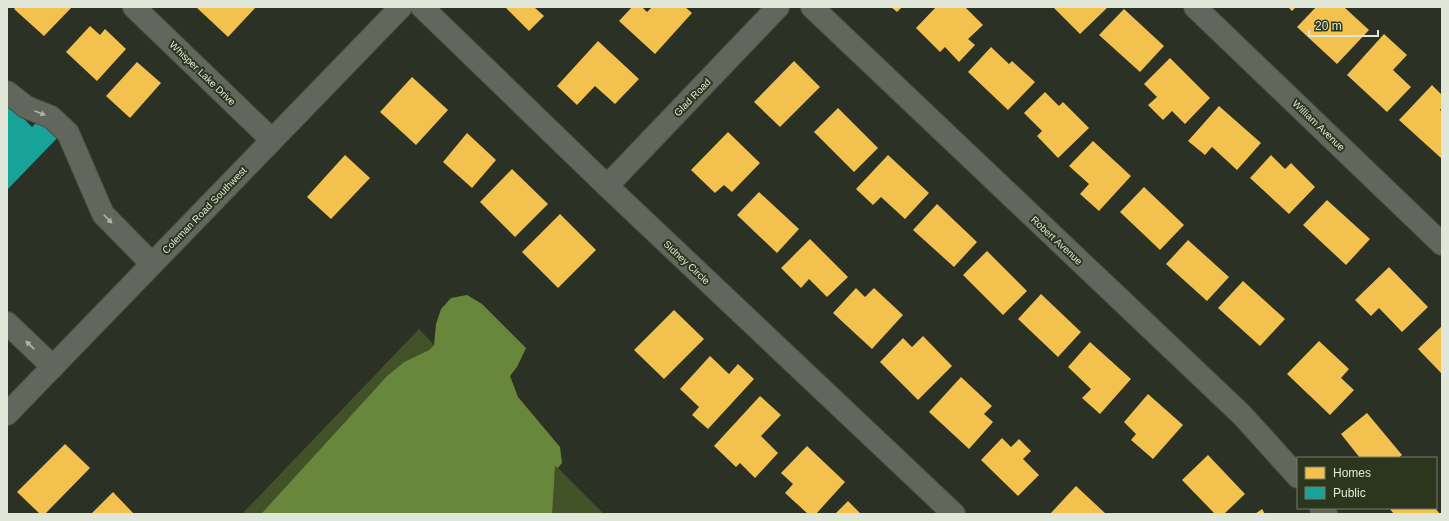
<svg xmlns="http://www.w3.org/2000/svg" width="1449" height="521" font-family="Arial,sans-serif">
<rect width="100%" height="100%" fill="#2b3124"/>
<g fill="#415228">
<polygon points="419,329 434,345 429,350 404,362 387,376 261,514 242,514"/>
<polygon points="555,465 604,514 552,514 552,495"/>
</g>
<polygon fill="#69873a" points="467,295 482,304 526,348 517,367 510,376 518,397 560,447 562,463 558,468 555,466 552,514 261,514 387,376 404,362 429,350 434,345 436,324 441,309 451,298"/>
<g fill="#f2c14e">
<polygon points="16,7 72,7 44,36 14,9"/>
<polygon points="196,7 256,7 228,37"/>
<polygon points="505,7 534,7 544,16 529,31"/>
<polygon points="632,7 642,7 647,12 652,7 685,7 692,13 655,54 619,21"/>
<polygon points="891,7 902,7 897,12"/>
<polygon points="936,7 965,7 983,25 968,39 975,45 959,62 945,47 940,52 916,28"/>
<polygon points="1053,7 1108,7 1080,34"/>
<polygon points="1288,7 1296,7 1292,11"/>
<polygon points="1316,7 1344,7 1369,30 1337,64 1297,27"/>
<polygon points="1124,9 1164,46 1140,72 1099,35"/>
<polygon points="90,26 100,35 105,29 126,49 97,81 66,52"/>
<polygon points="1384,34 1407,55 1393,70 1411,87 1387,112 1347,75"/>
<polygon points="598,41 639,79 615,104 595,86 577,105 557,86"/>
<polygon points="991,47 1009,64 1012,61 1035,82 1008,110 968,72"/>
<polygon points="1170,58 1210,98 1185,124 1172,111 1163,120 1148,105 1157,97 1144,84"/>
<polygon points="794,61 820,87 780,127 754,102"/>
<polygon points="137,62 161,83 130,118 106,96"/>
<polygon points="412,77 448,110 416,145 380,112"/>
<polygon points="1432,85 1442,95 1442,107 1440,110 1442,112 1442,157 1441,158 1399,120"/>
<polygon points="1045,92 1059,106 1063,102 1089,128 1058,158 1037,136 1042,131 1024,113"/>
<polygon points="1219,106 1261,143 1237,170 1212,147 1205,155 1188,141"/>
<polygon points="838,108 878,148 854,172 814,132"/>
<polygon points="728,132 760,163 732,192 724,185 715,193 691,170"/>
<polygon points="467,133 496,160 472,188 443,162"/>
<polygon points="1093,141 1131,176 1099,211 1080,194 1089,184 1069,166"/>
<polygon points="345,155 370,178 331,219 307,197"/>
<polygon points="888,155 929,193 905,219 881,197 873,205 856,189"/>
<polygon points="1271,155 1285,169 1291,163 1315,187 1289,214 1250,178"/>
<polygon points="512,169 548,204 515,237 480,202"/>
<polygon points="1144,187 1184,225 1160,250 1120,212"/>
<polygon points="759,192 799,229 777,253 737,215"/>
<polygon points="1327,200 1370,239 1346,265 1303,225"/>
<polygon points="937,204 977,242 954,267 913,230"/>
<polygon points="560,214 596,250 558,288 522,252"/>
<polygon points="810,239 848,277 827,297 809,279 801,288 781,268"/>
<polygon points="1188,240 1229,277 1207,301 1166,264"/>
<polygon points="987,251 1027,291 1003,315 963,275"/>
<polygon points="1389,267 1428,307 1402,332 1379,308 1371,316 1355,300"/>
<polygon points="1243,281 1285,319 1260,346 1218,308"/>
<polygon points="856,288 865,297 874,288 903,315 872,349 833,313"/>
<polygon points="1041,294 1081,332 1058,357 1018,319"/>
<polygon points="674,310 704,339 664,379 634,350"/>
<polygon points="1442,326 1442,374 1418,349"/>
<polygon points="923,336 952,366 918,400 880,362 903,338 912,347"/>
<polygon points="1319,341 1349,369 1341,378 1354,390 1330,415 1287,374"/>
<polygon points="1090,342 1131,379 1100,414 1082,398 1091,389 1068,367"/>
<polygon points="710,356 729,374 738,364 754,379 708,429 692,415 699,407 680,389"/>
<polygon points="961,377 992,406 984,414 993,422 969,449 929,412"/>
<polygon points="1148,394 1183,425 1153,459 1131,440 1136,434 1124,422"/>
<polygon points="760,396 781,415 761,436 778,453 755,478 740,463 736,467 714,446"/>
<polygon points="1367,413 1402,455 1398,458 1360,458 1341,434"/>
<polygon points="1002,438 1011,447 1019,439 1031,451 1023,459 1039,475 1018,496 981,460"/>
<polygon points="65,444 90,468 45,514 40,514 17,492"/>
<polygon points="807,446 845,482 816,514 808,514 785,493 793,484 781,473"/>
<polygon points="1208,455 1245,494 1224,514 1215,514 1182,480"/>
<polygon points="1076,486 1106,514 1050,514"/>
<polygon points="113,492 134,514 91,514"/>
<polygon points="848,501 861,514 835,514"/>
<polygon points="1389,508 1435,508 1440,514 1394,514"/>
<polygon points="1262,509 1265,514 1255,514"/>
</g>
<polygon fill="#17a398" points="7,102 32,127 43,116 62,133 7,190"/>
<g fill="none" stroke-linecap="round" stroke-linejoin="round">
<g stroke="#494e42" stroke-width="24">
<g id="minor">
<polyline points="134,7 272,140"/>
<polyline points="422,7 607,186 954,514"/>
<polyline points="812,7 1242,415 1298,477"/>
<polyline points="1195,7 1442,244"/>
<polyline points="7,92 26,107 51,117 68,133 103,214 152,264"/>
<polyline points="607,186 778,7"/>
<polyline points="7,323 53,367"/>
<polyline points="7,414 401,7"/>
<polyline points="1321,508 1326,514"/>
</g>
</g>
<use href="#minor" stroke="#62675d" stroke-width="22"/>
</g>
<defs><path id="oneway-solid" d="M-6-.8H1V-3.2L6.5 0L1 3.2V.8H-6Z"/></defs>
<g fill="#aeb4a7">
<use href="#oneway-solid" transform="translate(40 113) rotate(23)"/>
<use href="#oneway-solid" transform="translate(108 219) rotate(46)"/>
<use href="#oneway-solid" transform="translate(30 345) rotate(-136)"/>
</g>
<g text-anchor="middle" stroke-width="4" stroke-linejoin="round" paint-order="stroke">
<g font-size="10" fill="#e0e7d8" stroke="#2c361f">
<text transform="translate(203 73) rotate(44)" y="4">Whisper Lake Drive</text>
<text transform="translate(692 97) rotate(-46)" y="4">Glad Road</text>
<text transform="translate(1319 125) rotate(44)" y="4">William Avenue</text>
<text transform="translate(204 210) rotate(-46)" y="4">Coleman Road Southwest</text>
<text transform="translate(1057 240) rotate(43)" y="4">Robert Avenue</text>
<text transform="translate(687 262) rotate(43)" y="4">Sidney Circle</text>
</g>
</g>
<rect width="1449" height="521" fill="none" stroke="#e0e7d8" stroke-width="16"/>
<rect x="1297" y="457" width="140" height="52" fill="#2c361f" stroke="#747d69"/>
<rect x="1305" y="467" width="20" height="12" fill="#f2c14e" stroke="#747d69"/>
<text x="1333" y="477" font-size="12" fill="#e0e7d8">Homes</text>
<rect x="1305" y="487" width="20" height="12" fill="#17a398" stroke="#747d69"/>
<text x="1333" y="497" font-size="12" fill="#e0e7d8">Public</text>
<path d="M1309 30v6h69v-6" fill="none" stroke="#e0e7d8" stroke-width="2"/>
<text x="1315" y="30" font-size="12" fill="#e0e7d8" stroke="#2c361f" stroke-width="3" paint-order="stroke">20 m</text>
</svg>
